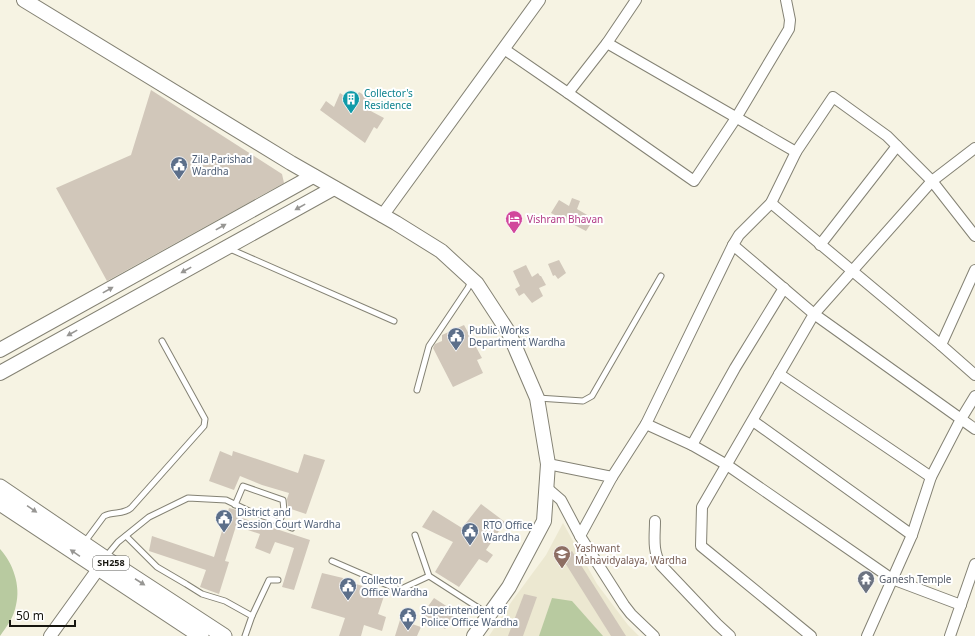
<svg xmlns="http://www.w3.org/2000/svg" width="975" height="636" font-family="'Noto Sans',sans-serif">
<rect width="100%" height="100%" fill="#f6f3e3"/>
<polygon fill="#ece8d1" points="563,523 597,584 628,625 639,636 489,636 512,601 546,555"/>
<g fill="#b8caa0">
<path d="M0 549C13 563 21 586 16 605 14 617 7 626 0 636Z"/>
<polygon points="552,598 572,601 603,636 539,636"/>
</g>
<g fill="#d1c7ba">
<polygon points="151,90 282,174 284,183 107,281 56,188 131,155"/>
<polygon points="359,92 371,100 365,108 384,118 377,129 374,127 365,143 320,110 326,101 334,107 340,93 353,102"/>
<polygon points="572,198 580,201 577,209 594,219 586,231 551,213 559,200 569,206"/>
<polygon points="559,260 566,273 558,279 555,275 553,276 548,264"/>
<polygon points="526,265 532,277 538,273 540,276 541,276 546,285 539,288 543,296 532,303 524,293 519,296 515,289 520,286 513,271"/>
<polygon points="464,325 482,358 477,360 483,373 453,387 433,348 435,344 442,341 442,335"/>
<polygon points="220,451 232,456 233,451 298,473 304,454 325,460 306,514 288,508 287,499 289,493 262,485 240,476 234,490 209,481"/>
<polygon points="481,504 505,522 486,550 493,555 487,563 479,559 459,587 435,572 453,542 422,527 433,510 462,528"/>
<polygon points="229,508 241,511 239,517 310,540 294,590 282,587 294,548 275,542 270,554 255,548 260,534 236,526 225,561 229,562 219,594 200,587 206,570 149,551 152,536 214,557"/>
<polygon points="572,551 626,636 611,636 562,558"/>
<polygon points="322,573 343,578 341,585 354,589 356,584 385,593 378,614 386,617 382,631 364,625 361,636 339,636 345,618 311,608"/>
<polygon points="524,594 537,597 523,636 508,636"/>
<polygon points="434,598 457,613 445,629 424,615 424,612"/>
<polygon points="400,620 421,627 417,636 395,636"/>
</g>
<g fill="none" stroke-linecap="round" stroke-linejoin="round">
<g stroke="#848274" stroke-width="7">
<g id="service">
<polyline points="230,249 394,321"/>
<polyline points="417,390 429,346 468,288 471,281"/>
<polyline points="538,398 583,401 592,396 661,276"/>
<polyline points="235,505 243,486 283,500 284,511 279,522"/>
<polyline points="415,535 429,576 488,614"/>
<polyline points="126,536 157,567 186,584 202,594 225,601 252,616 245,636"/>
<path d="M84 543 104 516C113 511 123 515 131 508L204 426 205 419 162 341"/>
<polyline points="106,558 108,554 118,542 149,517 188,498 226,500 251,512 269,518 292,528"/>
<polyline points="332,561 399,590 429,576"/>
<polyline points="252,616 269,580 278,580"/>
</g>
</g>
<g stroke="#848274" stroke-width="12">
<g id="minor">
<polyline points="636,0 607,43 796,152"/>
<polyline points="607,43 568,93 694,181 736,118 789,29 790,20 786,0"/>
<polyline points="504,49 568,93"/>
<polyline points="771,203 941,345 975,375"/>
<polyline points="733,245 814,314 702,507 701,546 811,636"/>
<polyline points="820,245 897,146"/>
<polyline points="941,345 975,270"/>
<polyline points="779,374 931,477"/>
<polyline points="975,396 961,419 975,429"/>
<polyline points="753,421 912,535"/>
<polyline points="646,424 692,445 727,465 892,579 961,605"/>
<polyline points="692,445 735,368 784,288"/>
<polyline points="548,464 612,477 646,424 733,245 739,235 771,203 796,152 833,97 887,136 932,181 975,236"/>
<polyline points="547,488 561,500 580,536 624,605 631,614 654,636"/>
<path d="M655 521C655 536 652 551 661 565L717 624 730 636"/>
<polyline points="580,536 612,477"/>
<polyline points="867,636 912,535 931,477 961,419 814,314 932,181 975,148"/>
<polyline points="950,636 975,564"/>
</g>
</g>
<g stroke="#848274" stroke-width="14">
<g id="tertiary">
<polyline points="382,216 539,0"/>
<polyline points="50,636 104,561"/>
</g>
</g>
<g stroke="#848274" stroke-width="16">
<g id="secondary">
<polyline points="24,0 291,163 396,223 441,251 477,284 509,333 537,398 548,464 544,521 509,587 474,636"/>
<polyline points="0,350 313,176"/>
<polyline points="0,373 334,188"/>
</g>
</g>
<g stroke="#848274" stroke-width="17">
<g id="primary">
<polyline points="0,487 106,559 224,636"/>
<polyline points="0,503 201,636"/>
</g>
</g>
<use href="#service" stroke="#fff" stroke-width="5"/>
<use href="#minor" stroke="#fff" stroke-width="10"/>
<use href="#tertiary" stroke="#fff" stroke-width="12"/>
<use href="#secondary" stroke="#fff" stroke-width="14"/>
<use href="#primary" stroke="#fff" stroke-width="15"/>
</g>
<defs><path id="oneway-solid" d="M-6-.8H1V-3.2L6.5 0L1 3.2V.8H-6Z"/></defs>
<g fill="#979693">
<use href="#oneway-solid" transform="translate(300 207) rotate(151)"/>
<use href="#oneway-solid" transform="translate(221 227) rotate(-29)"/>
<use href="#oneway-solid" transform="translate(186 270) rotate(151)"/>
<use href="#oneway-solid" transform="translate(108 290) rotate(-29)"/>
<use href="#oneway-solid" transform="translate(72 333) rotate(151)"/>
<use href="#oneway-solid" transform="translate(32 509) rotate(34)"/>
<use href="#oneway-solid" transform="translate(75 553) rotate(-146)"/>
<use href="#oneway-solid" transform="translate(140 582) rotate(33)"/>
</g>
<defs>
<g id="building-pin" transform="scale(0.9)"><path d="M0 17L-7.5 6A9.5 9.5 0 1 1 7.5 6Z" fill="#0f9aa8" stroke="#fff"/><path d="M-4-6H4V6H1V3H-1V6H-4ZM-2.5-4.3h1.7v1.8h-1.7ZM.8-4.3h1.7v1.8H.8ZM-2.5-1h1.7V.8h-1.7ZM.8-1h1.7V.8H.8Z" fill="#fff"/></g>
<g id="civic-pin" transform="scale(0.9)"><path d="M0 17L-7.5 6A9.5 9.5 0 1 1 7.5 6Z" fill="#5c6f8a" stroke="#fff"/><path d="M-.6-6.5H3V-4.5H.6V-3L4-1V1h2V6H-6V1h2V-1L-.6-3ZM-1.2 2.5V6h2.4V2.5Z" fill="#fff"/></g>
<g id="hotel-pin" transform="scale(0.9)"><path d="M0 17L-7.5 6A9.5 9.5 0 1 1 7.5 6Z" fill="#d1479c" stroke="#fff"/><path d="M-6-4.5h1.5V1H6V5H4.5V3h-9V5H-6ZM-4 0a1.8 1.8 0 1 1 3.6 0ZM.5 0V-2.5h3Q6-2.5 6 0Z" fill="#fff"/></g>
<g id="university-pin" transform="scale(0.9)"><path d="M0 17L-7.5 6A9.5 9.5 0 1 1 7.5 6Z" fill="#8d6e63" stroke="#fff"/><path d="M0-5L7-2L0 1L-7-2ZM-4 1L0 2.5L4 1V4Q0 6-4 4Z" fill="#fff"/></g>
<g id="temple-pin" transform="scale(0.9)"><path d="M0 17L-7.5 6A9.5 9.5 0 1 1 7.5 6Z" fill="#6b7280" stroke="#fff"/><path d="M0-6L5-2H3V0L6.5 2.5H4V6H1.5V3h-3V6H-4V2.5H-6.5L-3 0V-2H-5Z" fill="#fff"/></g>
</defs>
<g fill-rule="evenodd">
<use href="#building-pin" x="351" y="99"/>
<use href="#civic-pin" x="179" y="165"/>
<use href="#hotel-pin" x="514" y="219"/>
<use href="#civic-pin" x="456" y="336"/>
<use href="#civic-pin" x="224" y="518"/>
<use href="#civic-pin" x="470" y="531"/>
<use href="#university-pin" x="562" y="554"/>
<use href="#temple-pin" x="866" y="579"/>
<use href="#civic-pin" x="348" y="586"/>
<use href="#civic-pin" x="408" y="616"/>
</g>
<g text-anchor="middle" stroke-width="4" stroke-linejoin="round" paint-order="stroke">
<rect fill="#fff" stroke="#5d5c58" stroke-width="1" x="93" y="556" width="36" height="14" rx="3"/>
<g font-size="9" font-weight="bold" fill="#171610">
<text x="111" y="566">SH258</text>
</g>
<g font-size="10" fill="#0d838f" stroke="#fff" text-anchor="start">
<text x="364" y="97">Collector's<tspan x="364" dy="12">Residence</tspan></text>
</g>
<g font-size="10" fill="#4e5e75" stroke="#fff" text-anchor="start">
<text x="192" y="163">Zila Parishad<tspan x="192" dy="12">Wardha</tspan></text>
<text x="469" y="334">Public Works<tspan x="469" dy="12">Department Wardha</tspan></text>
<text x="237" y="516">District and<tspan x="237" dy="12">Session Court Wardha</tspan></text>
<text x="483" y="529">RTO Office<tspan x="483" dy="12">Wardha</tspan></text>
<text x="361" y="584">Collector<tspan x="361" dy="12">Office Wardha</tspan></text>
<text x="421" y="614">Superintendent of<tspan x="421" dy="12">Police Office Wardha</tspan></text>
</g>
<g font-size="10" fill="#b23c85" stroke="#fff" text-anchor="start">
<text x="527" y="223">Vishram Bhavan</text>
</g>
<g font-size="10" fill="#785e54" stroke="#fff" text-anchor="start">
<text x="575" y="552">Yashwant<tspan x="575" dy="12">Mahavidyalaya, Wardha</tspan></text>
</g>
<g font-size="10" fill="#5b616d" stroke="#fff" text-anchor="start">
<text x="879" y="583">Ganesh Temple</text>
</g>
</g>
<path d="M10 620v6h65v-6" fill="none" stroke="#171610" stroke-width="2"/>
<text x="16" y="620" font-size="12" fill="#171610" stroke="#ffffff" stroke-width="3" paint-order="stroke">50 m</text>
</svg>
